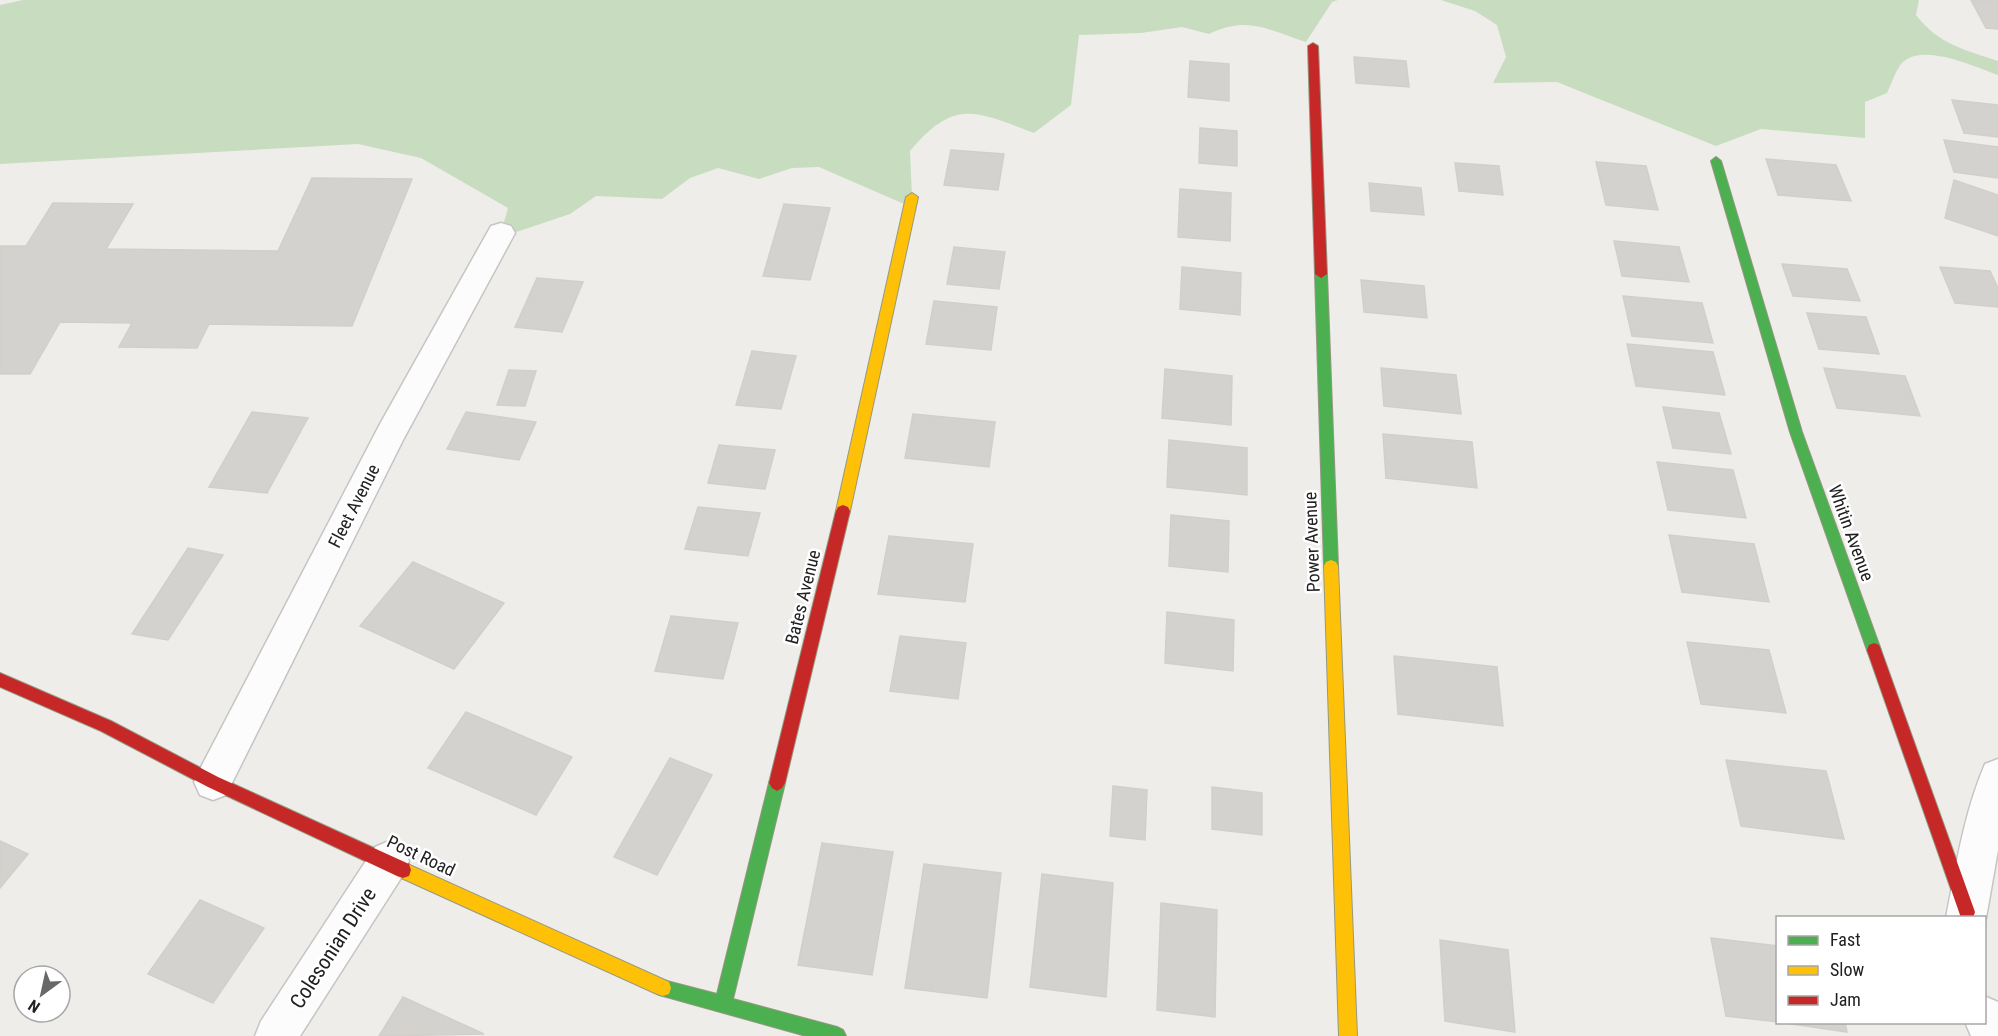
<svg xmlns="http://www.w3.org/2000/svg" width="1998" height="1036" font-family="'Roboto Condensed',sans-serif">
<rect width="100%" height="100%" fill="#efedea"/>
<g fill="#c8dcc0">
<path d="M23 0H1338L1332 2 1306 42C1268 30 1248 15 1209 34L1182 27 1141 33 1079 35 1071 105 1034 133C975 111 955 98 910 151L912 197 904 204 819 167 792 168 759 179 718 168 690 178 662 199 596 196 570 214 507 235 501 233 508 208 421 158 358 144 0 164V5Z"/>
<path d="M1441 0H1919L1916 15C1938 44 1965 50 1998 61V75C1975 67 1921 41 1901 64 1895 72 1891 85 1887 93L1865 102V138L1761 129 1716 146 1557 82 1493 83 1506 57 1497 25 1475 11Z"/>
</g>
<g fill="#d4d2cf" stroke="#d2cfcb" stroke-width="1.5">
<polygon points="1971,0 1998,0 1998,29 1986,28"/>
<polygon points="1354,57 1406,61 1409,87 1356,83"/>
<polygon points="1190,61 1229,64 1229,101 1188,97"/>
<polygon points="1952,100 1998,105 1998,137 1964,133"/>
<polygon points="1200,128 1237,131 1237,166 1199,163"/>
<polygon points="1944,140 1998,147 1998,178 1954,172"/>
<polygon points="951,150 1004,154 998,190 944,185"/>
<polygon points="1766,159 1836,165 1851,201 1778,195"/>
<polygon points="1596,162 1646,166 1658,210 1606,205"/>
<polygon points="1455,163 1499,166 1503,195 1459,191"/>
<polygon points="312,178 412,179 352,326 209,324 197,348 119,347 132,323 60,322 30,374 0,374 0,246 26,246 53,203 133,204 106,249 278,251"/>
<polygon points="1954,180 1998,195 1998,236 1945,218"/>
<polygon points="1369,183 1421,188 1424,215 1371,211"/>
<polygon points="1180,189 1231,193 1230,241 1178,237"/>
<polygon points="784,204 830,208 810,280 763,276"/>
<polygon points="1614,241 1679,247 1689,282 1622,276"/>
<polygon points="954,247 1005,252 999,289 947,284"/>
<polygon points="1782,264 1847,269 1860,301 1793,296"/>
<polygon points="1182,267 1241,273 1240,315 1180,309"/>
<polygon points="1940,267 1990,271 1998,288 1998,307 1955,303"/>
<polygon points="537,278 583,282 562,332 515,327"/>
<polygon points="1361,280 1424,286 1427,318 1364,312"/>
<polygon points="1623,296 1702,303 1713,343 1632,336"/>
<polygon points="934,301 997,307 991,350 926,344"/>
<polygon points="1807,313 1866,317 1879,354 1819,349"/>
<polygon points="1627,344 1713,352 1725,395 1636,386"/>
<polygon points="752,351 796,356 781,409 736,405"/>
<polygon points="1381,368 1456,375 1461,414 1384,406"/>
<polygon points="1824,368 1905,376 1920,416 1837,408"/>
<polygon points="1165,369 1232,376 1231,425 1162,418"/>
<polygon points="509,370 536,371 525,406 497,405"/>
<polygon points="1663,407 1719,413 1731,454 1673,448"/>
<polygon points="252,412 308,418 267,493 209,487"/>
<polygon points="466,412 536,422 519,460 447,449"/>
<polygon points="913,414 995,422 989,467 905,458"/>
<polygon points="1383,434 1472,442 1477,488 1386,478"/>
<polygon points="1169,440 1247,448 1247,495 1167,487"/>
<polygon points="719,445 775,450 765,489 708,483"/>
<polygon points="1657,462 1733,470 1746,518 1668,510"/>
<polygon points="698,507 760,513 748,556 685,549"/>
<polygon points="1171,515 1229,521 1228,572 1169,566"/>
<polygon points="1669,535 1754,544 1769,602 1682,592"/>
<polygon points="889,536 973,544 965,602 878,594"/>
<polygon points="188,548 223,555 168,640 132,634"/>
<polygon points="413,562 504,603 454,669 360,626"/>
<polygon points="1167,612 1234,620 1233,671 1165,663"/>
<polygon points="671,616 738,623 723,679 655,671"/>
<polygon points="900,636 966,643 958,699 890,691"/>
<polygon points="1687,642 1769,650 1786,713 1701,704"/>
<polygon points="1394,656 1497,667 1503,726 1398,714"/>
<polygon points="466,712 572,757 536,815 428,768"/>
<polygon points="670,758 712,775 657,875 614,857"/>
<polygon points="1726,760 1826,771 1844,839 1741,826"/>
<polygon points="1113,786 1147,790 1145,840 1110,836"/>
<polygon points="1212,787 1262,793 1262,835 1212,829"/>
<polygon points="0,841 28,854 0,888"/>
<polygon points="822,843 893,852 872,975 798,965"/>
<polygon points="924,864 1001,873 987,998 905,988"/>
<polygon points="1042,874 1113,883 1106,997 1030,987"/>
<polygon points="200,900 264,928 213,1003 148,974"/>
<polygon points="1161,903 1217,910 1215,1017 1157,1010"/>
<polygon points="1711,938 1778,946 1778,1022 1726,1016"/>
<polygon points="1440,940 1508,950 1515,1032 1445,1021"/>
<polygon points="403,997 484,1034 379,1036"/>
<polygon points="1778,1022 1845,1022 1847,1032"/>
</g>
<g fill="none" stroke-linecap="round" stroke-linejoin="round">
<g stroke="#c6c5c4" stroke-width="3">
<g id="street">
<polygon points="501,223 511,226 515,233 403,440 226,795 213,800 200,795 194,782 200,769 380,424 491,226"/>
<path d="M1998 759V850L1986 918 1984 922V918H1946C1956 866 1964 813 1985 764Z"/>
<polygon points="389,841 403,847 409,861 403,875 300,1036 255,1036 261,1021 375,847"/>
<polygon points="1984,996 1998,1002 1998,1036 1971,1036 1965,1022 1984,1022"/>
</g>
</g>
<g stroke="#959882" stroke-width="2">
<g id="fast">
<polygon points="1716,157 1721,161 1802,432 1881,650 1879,655 1874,657 1869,655 1867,650 1790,432 1711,161"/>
<polygon points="1321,270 1327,274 1338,566 1336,570 1331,572 1326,570 1324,566 1315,274"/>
<polygon points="777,775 782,778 785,783 733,999 837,1027 843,1030 846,1036 806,1036 663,996 657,994 655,988 657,982 663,980 717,994 769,783 772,778"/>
</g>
</g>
<g stroke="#959882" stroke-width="2">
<g id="slow">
<polygon points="912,193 918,197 850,511 848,515 838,515 836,511 906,197"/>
<polygon points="1331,560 1336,562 1338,566 1357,1036 1339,1036 1324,566 1326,562"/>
<polygon points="403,862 669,982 671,988 669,994 663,996 657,994 397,876 395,870 397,864"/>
</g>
</g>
<g stroke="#959882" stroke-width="2">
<g id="jam">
<polygon points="1313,43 1318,46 1327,274 1321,278 1315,274 1308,46"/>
<polygon points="843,505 848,507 850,511 785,783 782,788 777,791 772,788 769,783 836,511 838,507"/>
<polygon points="1874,643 1879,645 1881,650 1975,912 1973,918 1961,918 1959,912 1867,650 1869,645"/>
<polygon points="0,673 111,721 218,777 409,864 411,870 409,876 403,878 397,876 208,787 101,731 0,687"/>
</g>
</g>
<use href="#street" fill="#fdfcfc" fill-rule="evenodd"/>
<use href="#fast" fill="#4caf50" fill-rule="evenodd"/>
<use href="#slow" fill="#ffc107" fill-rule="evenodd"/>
<use href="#jam" fill="#c62828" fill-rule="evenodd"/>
</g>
<g text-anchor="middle" stroke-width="5" stroke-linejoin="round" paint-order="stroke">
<g font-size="18" fill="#212121" stroke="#fff">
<text transform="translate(354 506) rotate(-63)" y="6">Fleet Avenue</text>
<text transform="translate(1851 533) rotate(70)" y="6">Whitin Avenue</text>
<text transform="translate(1312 542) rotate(-92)" y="6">Power Avenue</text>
<text transform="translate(803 597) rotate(-76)" y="6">Bates Avenue</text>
<text transform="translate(421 856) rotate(25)" y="6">Post Road</text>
</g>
<g font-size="21" fill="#212121" stroke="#fff">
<text transform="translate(333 948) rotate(-57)" y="7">Colesonian Drive</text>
</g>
</g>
<rect x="1776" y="916" width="210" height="108" fill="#ffffff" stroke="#a6a6a6" stroke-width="1.5"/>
<rect x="1788" y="936" width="30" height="9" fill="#4caf50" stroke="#a6a6a6" stroke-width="1.5"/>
<text x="1830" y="946" font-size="18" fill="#212121">Fast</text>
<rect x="1788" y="966" width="30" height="9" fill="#ffc107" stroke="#a6a6a6" stroke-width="1.5"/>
<text x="1830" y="976" font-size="18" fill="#212121">Slow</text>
<rect x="1788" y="996" width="30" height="9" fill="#c62828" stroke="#a6a6a6" stroke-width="1.5"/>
<text x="1830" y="1006" font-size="18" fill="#212121">Jam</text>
<g transform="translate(42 994) rotate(213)"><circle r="28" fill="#ffffff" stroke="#a6a6a6" stroke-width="1.5"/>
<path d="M0-4.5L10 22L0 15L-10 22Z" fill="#696867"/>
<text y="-9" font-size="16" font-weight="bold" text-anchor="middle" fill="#212121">N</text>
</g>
</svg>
